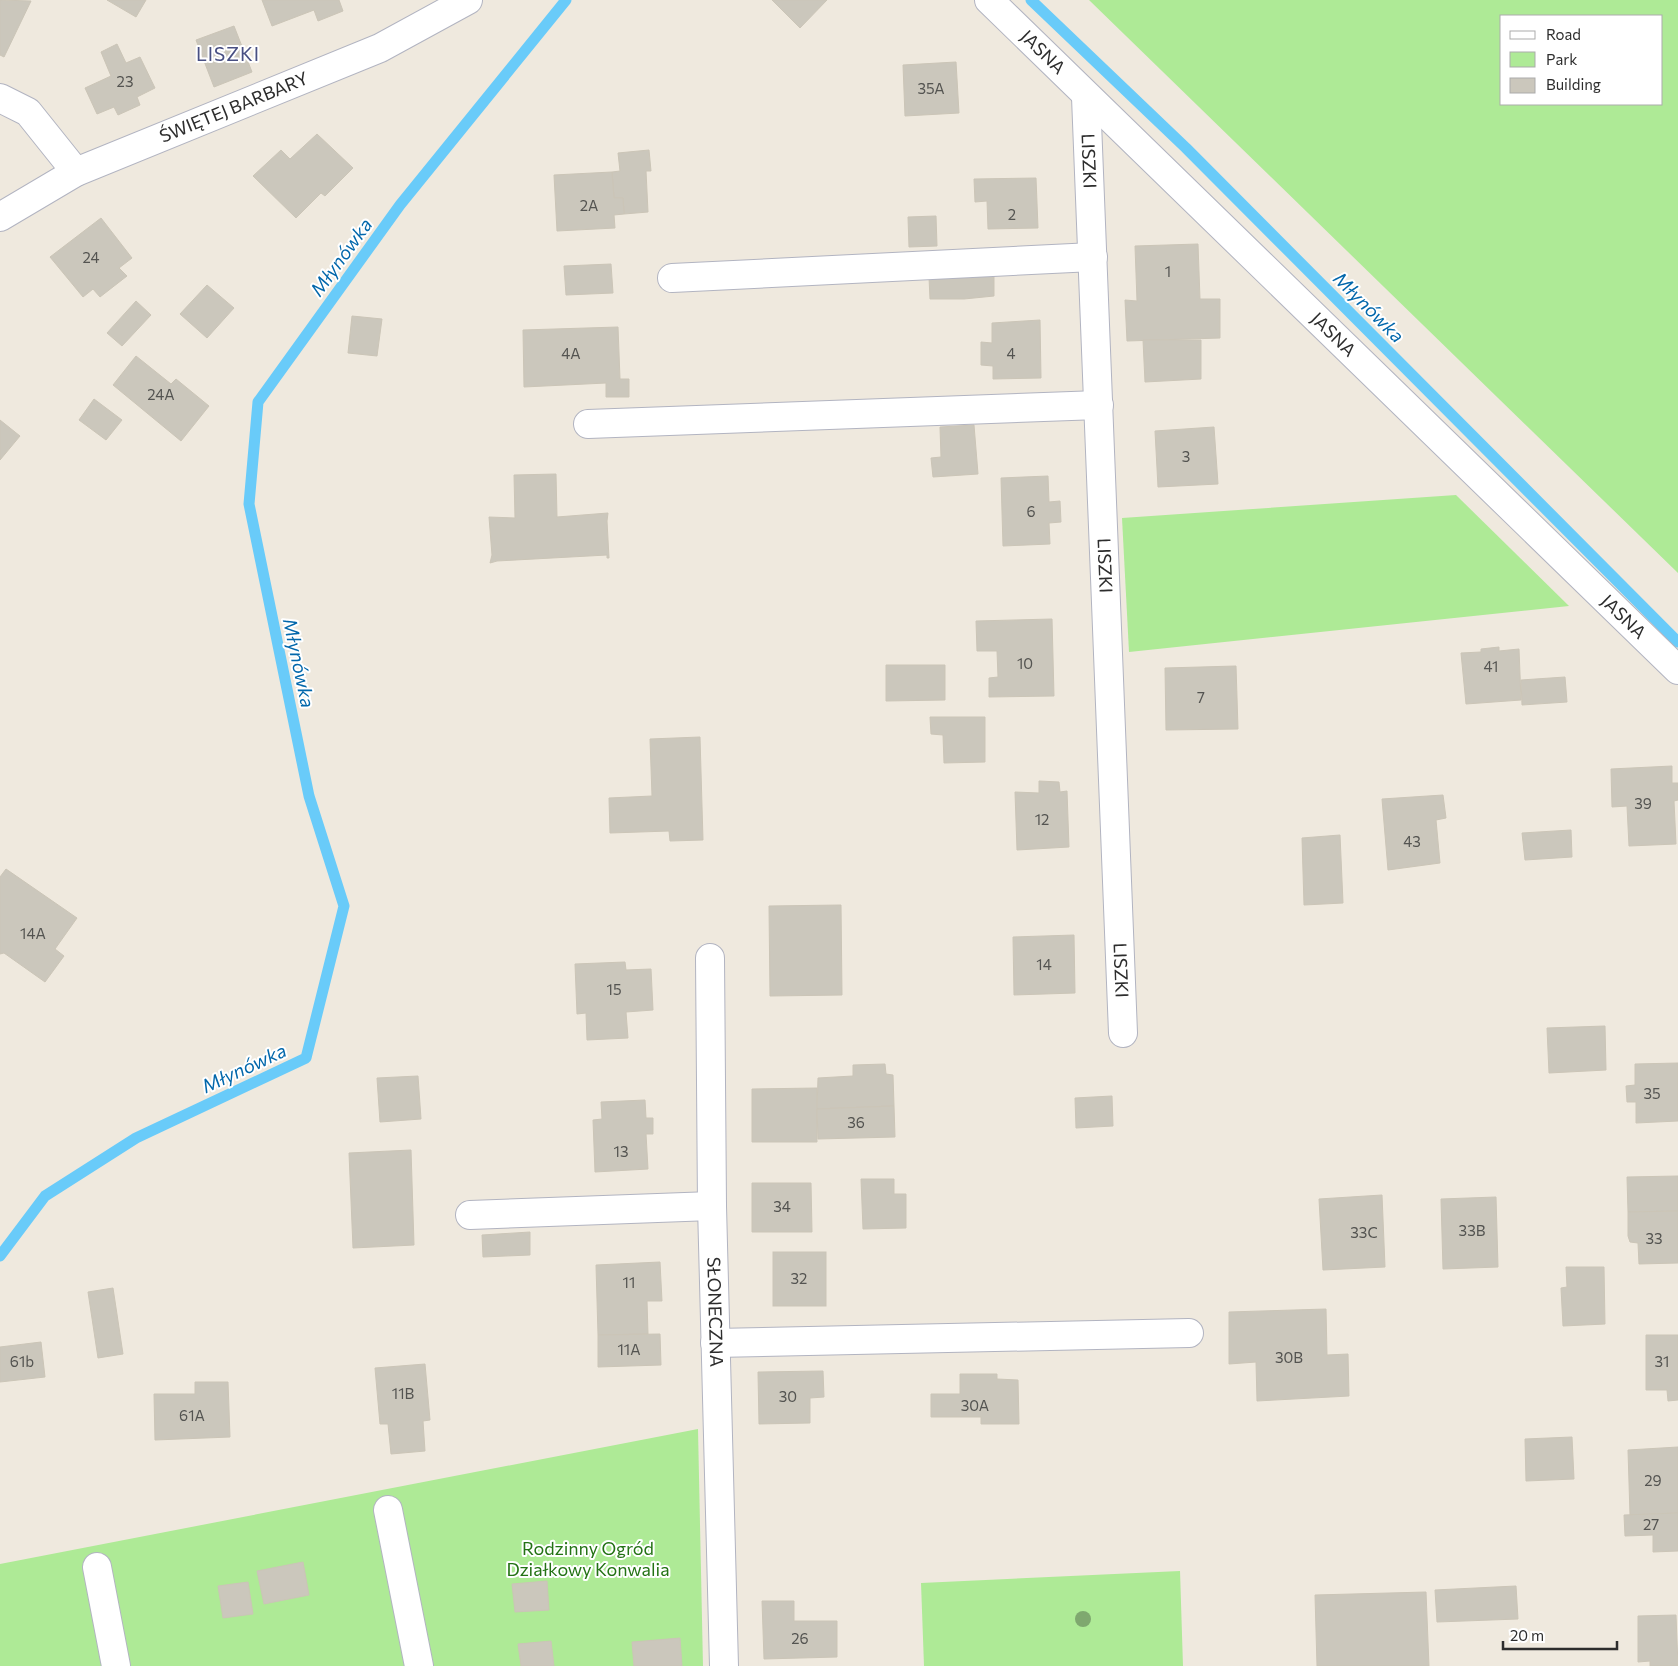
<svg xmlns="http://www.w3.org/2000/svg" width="1678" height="1666" font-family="Commissioner,sans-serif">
<rect width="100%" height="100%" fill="#efe9de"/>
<g fill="#aeea96" fill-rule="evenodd">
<path d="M1089 0H1678V573ZM1502 16H1662V104H1502Z"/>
<polygon points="1456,495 1569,606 1129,652 1122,518"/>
<polygon points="698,1429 703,1666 0,1666 0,1564"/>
<polygon points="1180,1571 1183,1666 924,1666 921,1583"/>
</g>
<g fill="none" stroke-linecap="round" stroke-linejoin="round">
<g stroke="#69cbf9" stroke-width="11">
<polyline points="1031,0 1186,148 1678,642"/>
<polyline points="0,1256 45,1196 136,1138 306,1058 344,906 309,796 249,504 258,402 400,205 566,0"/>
</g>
</g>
<g fill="#cbc7bc" stroke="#cbc5b7">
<polygon points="0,0 31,1 4,57 0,55"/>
<polygon points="107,0 146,0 136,17"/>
<polygon points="262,0 339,0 343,11 318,21 314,10 272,26"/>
<polygon points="772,0 827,0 800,28"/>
<polygon points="234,26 252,72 214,87 196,40"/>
<polygon points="117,44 126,63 140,57 155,88 137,97 140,105 118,115 114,107 97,114 85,88 111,76 101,52"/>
<polygon points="956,62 959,113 905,116 903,65"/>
<polygon points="317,134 353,168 325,196 321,193 296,218 253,176 281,150 290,159"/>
<polygon points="649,150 651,171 646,171 648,212 624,214 623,198 614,198 612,172 620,171 618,153"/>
<polygon points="612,172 614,198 623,198 624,214 614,215 615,228 557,231 554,175"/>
<polygon points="1036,178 1038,228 988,229 987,201 975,202 974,179"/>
<polygon points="936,216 937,246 909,247 908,217"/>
<polygon points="101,218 132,258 119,268 127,276 100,297 93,289 83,297 50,257"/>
<polygon points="1198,244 1200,299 1220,299 1220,338 1127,341 1125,300 1137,301 1135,246"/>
<polygon points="611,264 613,293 566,295 564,266"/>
<polygon points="994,275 994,296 964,299 930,299 929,277"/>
<polygon points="207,285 234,308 207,338 180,314"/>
<polygon points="136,301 151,315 122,346 107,333"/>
<polygon points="352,316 382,319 377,356 348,353"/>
<polygon points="1040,320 1041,378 993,379 993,366 981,365 981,342 992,343 992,323"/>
<polygon points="618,327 620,379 629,379 629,397 606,397 606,383 524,387 523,330"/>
<polygon points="1143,340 1201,340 1201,379 1145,382"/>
<polygon points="136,356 171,384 176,379 209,406 181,441 113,385"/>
<polygon points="94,399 122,420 106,440 79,420"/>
<polygon points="0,420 20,436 0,460"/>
<polygon points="974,425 978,474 933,477 931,458 941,457 940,427"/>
<polygon points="1214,427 1218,484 1158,487 1155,431"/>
<polygon points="556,474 557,517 608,513 607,521 609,558 607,558 607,555 497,561 490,563 492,555 489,517 515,518 514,475"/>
<polygon points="1048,476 1049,502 1060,501 1061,522 1049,523 1050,544 1003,546 1001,478"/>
<polygon points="1052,619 1054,696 989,697 989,678 998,677 997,651 977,651 976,621"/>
<polygon points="1499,647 1499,651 1519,649 1521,700 1466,704 1461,653 1481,652 1481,649"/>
<polygon points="886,665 945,665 945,700 886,701"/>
<polygon points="1236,666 1238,729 1166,730 1165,668"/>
<polygon points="1565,677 1567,702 1522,705 1521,680"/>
<polygon points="930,717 985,717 985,762 944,763 943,735 931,734"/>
<polygon points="700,737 703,840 670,841 669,831 610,833 609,798 652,796 650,739"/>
<polygon points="1672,766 1672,783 1678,783 1678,800 1674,801 1676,844 1629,846 1627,806 1612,807 1611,769"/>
<polygon points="1039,781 1059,782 1060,792 1067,791 1069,847 1017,850 1015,792 1039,793"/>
<polygon points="1443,795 1446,818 1436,820 1440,863 1388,870 1382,799"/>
<polygon points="1571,830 1572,857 1525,860 1522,833"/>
<polygon points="1340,835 1343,903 1304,905 1302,838"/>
<polygon points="6,869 77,918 55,949 64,956 45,982 4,953 0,954 0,877"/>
<polygon points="841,905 842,995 770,996 769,906"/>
<polygon points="1074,935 1075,993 1014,995 1013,937"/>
<polygon points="625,962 626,970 651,969 653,1010 626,1012 628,1038 587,1040 586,1013 577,1014 575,964"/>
<polygon points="1605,1026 1606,1070 1549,1073 1547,1028"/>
<polygon points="1678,1063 1678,1121 1636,1123 1636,1102 1627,1102 1626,1086 1635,1085 1635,1064"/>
<polygon points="885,1064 886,1074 893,1075 894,1106 817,1109 818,1078 853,1076 853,1065"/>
<polygon points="418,1076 421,1119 380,1122 377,1078"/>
<polygon points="817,1088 817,1142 752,1142 752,1089"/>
<polygon points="1112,1096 1113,1126 1076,1128 1075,1098"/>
<polygon points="645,1100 646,1118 653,1118 653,1134 646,1134 648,1169 595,1172 593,1120 602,1119 601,1102"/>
<polygon points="894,1106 895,1137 818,1139 817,1109"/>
<polygon points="411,1150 414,1245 353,1248 349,1153"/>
<polygon points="1678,1176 1678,1211 1628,1212 1627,1177"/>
<polygon points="861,1179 894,1179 894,1194 906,1194 906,1228 863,1229"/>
<polygon points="752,1183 811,1183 812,1232 752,1232"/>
<polygon points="1382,1195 1385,1267 1323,1270 1319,1199"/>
<polygon points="1496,1197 1498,1267 1443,1269 1441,1199"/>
<polygon points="1678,1211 1678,1263 1639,1264 1638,1243 1630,1242 1628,1236 1628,1212"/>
<polygon points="530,1232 530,1255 483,1257 482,1235"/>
<rect x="773" y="1252" width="53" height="54"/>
<polygon points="660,1262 662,1301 647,1301 648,1334 598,1335 596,1265"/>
<polygon points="1566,1267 1604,1267 1605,1324 1563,1326 1561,1288 1567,1287"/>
<polygon points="113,1288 123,1354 98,1358 88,1292"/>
<polygon points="1326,1309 1327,1355 1348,1354 1349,1396 1257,1401 1256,1362 1229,1364 1229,1312"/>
<polygon points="660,1334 661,1365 598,1367 598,1335"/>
<polygon points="1646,1335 1678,1335 1678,1400 1668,1401 1667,1390 1646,1390"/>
<polygon points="41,1342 45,1377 0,1382 0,1347"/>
<polygon points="425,1364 430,1420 423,1421 425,1451 391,1454 388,1424 380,1424 375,1368"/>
<polygon points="823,1371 824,1397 810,1398 810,1423 759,1424 758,1372"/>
<polygon points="960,1374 997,1374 997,1379 1018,1380 1019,1424 981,1424 981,1417 931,1417 931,1394 960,1394"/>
<polygon points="195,1382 228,1382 230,1437 155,1440 154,1394 195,1394"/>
<polygon points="1572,1437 1574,1479 1526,1481 1525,1439"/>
<polygon points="1678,1447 1678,1513 1630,1515 1628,1450"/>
<polygon points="1678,1513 1678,1551 1653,1552 1653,1535 1625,1536 1624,1515"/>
<polygon points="303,1562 309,1595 264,1604 257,1571"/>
<polygon points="547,1581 549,1610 515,1612 512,1584"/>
<polygon points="248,1582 253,1614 223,1618 218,1586"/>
<polygon points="1516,1586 1518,1619 1437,1622 1435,1590"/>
<polygon points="1426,1592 1429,1666 1317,1666 1315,1595"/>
<polygon points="762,1601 794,1601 794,1621 837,1621 837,1657 764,1659"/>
<polygon points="1676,1615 1678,1666 1650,1666 1650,1661 1638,1662 1638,1616"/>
<polygon points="680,1638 682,1666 634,1666 632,1642"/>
<polygon points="551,1641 554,1666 521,1666 518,1644"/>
</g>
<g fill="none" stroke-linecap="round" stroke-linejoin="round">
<g stroke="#b2b4c1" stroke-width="30">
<g id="minor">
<path id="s1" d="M989 0 1678 670"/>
<path id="s2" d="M1086 97 1123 1033"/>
<polyline points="0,98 28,112 76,172"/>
<path id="s3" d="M0 217 76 172 380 48 468 0"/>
<polyline points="672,278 1093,257"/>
<polyline points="588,424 1099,405"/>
<path id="s4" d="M710 958 712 1206 724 1666"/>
<polyline points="470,1215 712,1206"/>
<polyline points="715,1343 1189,1333"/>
<polyline points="388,1510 419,1666"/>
<polyline points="97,1567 116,1666"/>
</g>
</g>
<use href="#minor" stroke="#fff" stroke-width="28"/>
</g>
<circle fill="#7fa86f" cx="1083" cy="1619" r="8"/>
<g text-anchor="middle" stroke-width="4" stroke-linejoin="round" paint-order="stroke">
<g font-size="15" fill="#545451">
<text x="125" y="87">23</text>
<text x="931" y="94">35A</text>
<text x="589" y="211">2A</text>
<text x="1012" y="220">2</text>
<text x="91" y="263">24</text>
<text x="1168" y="277">1</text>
<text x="571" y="359">4A</text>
<text x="1011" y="359">4</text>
<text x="161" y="400">24A</text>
<text x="1186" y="462">3</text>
<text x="1031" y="517">6</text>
<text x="1025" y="669">10</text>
<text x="1491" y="672">41</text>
<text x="1201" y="703">7</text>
<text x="1643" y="809">39</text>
<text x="1042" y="825">12</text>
<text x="1412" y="847">43</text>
<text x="33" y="939">14A</text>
<text x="1044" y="970">14</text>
<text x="614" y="995">15</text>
<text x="1652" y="1099">35</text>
<text x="856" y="1128">36</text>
<text x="621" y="1157">13</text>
<text x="782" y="1212">34</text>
<text x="1472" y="1236">33B</text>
<text x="1364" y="1238">33C</text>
<text x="1654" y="1244">33</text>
<text x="799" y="1284">32</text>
<text x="629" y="1288">11</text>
<text x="629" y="1355">11A</text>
<text x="1289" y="1363">30B</text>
<text x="22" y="1367">61b</text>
<text x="1662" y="1367">31</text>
<text x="403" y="1399">11B</text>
<text x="788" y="1402">30</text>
<text x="975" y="1411">30A</text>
<text x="192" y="1421">61A</text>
<text x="1653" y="1486">29</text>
<text x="1651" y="1530">27</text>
<text x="800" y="1644">26</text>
</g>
<g font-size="18" fill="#2d2d2d" stroke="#fff">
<text dy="6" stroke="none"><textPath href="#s1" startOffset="75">JASNA</textPath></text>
<text dy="6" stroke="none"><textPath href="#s3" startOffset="259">ŚWIĘTEJ BARBARY</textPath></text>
<text dy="6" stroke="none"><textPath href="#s2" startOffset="64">LISZKI</textPath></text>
<text dy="6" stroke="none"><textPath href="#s1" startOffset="480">JASNA</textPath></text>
<text dy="6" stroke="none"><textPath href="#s2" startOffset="469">LISZKI</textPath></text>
<text dy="6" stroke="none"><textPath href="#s1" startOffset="885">JASNA</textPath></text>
<text dy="6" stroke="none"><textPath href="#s2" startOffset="874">LISZKI</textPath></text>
<text dy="6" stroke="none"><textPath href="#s4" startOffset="354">SŁONECZNA</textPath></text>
</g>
<g font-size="18" fill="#237214" stroke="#fff">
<text x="588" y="1555">Rodzinny Ogród<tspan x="588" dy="21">Działkowy Konwalia</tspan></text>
</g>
<g font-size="19" letter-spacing="1" fill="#484f82" stroke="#fff">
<text x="228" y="61">LISZKI</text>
</g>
<g font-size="19" font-style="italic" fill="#0267ab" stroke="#fff">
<text transform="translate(341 257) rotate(-54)" y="7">Młynówka</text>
<text transform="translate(1369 307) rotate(45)" y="7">Młynówka</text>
<text transform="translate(299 663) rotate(78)" y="7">Młynówka</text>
<text transform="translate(244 1068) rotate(-25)" y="7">Młynówka</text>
</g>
</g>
<rect x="1500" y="15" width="162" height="90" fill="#ffffff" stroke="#ababab"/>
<rect x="1510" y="31" width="25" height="8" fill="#ffffff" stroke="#ababab"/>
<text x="1546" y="40" font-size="15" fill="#2d2d2d">Road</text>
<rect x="1510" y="52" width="25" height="15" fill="#aeea96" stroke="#ababab"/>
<text x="1546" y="65" font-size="15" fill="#2d2d2d">Park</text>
<rect x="1510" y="78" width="25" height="15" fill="#cbc7bc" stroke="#ababab"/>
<text x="1546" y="90" font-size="15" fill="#2d2d2d">Building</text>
<path d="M1503 1641v8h114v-8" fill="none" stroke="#2d2d2d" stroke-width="2.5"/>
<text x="1510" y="1641" font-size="15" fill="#2d2d2d" stroke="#ffffff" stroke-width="4" paint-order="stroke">20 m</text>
</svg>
